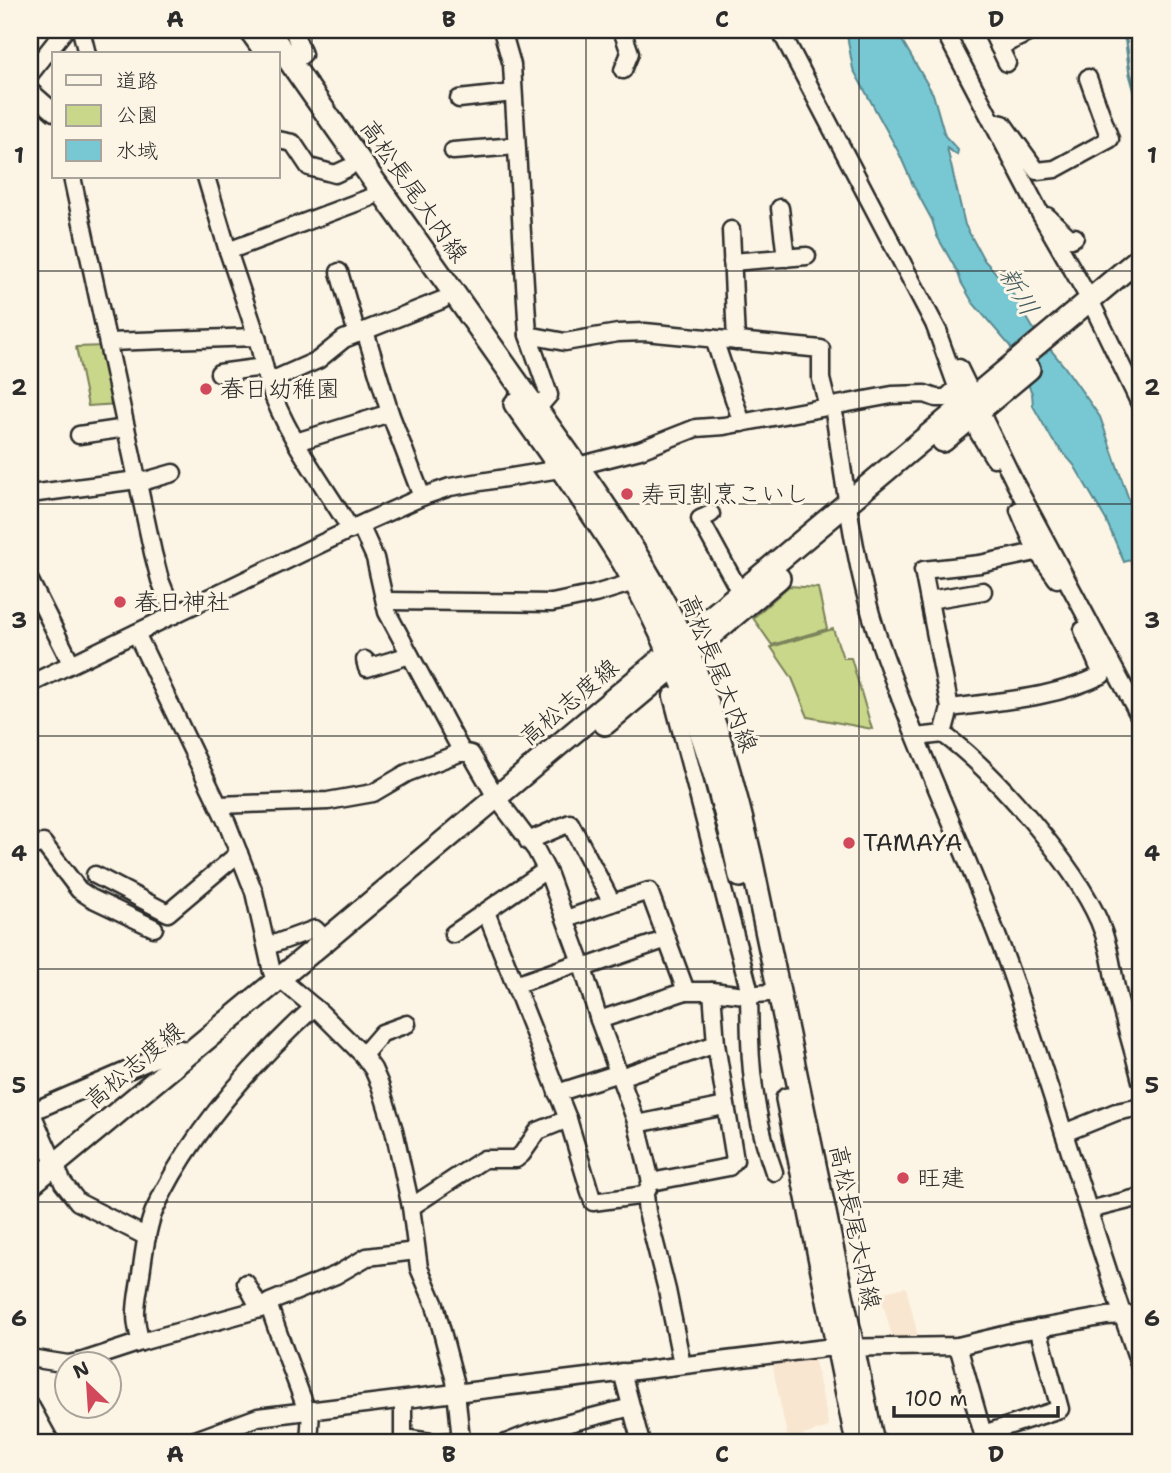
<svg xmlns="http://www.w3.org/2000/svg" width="1171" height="1473" font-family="'Shantell Sans','Klee One',sans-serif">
<rect width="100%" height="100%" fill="#fcf5e5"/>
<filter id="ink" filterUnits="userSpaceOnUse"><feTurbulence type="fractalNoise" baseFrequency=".0143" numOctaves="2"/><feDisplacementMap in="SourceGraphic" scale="14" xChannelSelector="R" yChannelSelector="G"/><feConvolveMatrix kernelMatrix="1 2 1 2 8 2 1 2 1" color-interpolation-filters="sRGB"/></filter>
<g filter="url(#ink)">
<g fill="#f8e6d0">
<polygon points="906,1287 920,1344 894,1343 880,1293"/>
<polygon points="814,1356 829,1427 788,1440 771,1359"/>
</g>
<g fill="#c9d78a" stroke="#7a815a" stroke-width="2">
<polygon points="104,346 118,404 88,406 76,347"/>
<polygon points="789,586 818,588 827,629 772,645 753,618"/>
<polygon points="833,629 843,658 851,658 872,729 808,717 792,678 771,647"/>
</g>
<polygon fill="#78c8d3" stroke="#598990" stroke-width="2" points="846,30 896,30 933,94 945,136 958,150 957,155 947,148 965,225 984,260 1008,286 1033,328 1064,366 1100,417 1141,534 1141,553 1139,555 1141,566 1135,569 1130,560 1124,562 1106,520 1074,465 1053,441 1033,406 1032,393 1010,346 973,303 961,282 958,273 937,236 932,220 913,185 899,153 853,69"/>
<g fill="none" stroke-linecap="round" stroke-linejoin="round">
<polyline stroke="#598990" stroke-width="3.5" points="1120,30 1126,41 1130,73 1139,106 1141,106"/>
<g stroke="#2b2b2b" stroke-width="21">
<g id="minor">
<polyline points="81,30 87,54"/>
<polyline points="502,30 512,65 528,335 549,395 537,409"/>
<polyline points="622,30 630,53 623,70"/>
<polyline points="780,30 939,333"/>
<polyline points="944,30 1041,215 1090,300 1141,406"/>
<polyline points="991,30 1007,63"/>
<polyline points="999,47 1030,32"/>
<polyline points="291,64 303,54 293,30"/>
<polyline points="30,74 65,30"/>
<polyline points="30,91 54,112"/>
<polyline points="459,99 513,93"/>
<polyline points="994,122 1003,124 1037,171 1055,169 1110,139 1088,78"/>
<polyline points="278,140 293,143 309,167 335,174 348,168"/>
<polyline points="453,151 516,146"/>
<polyline points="72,177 153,553 160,580 174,615"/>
<polyline points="206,177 228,251 257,337"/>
<polyline points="780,208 786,258"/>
<polyline points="1047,216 1071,239 1075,237"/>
<polyline points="731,230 736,341"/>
<polyline points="228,251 369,198"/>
<polyline points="732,262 807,256"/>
<polyline points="339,272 357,334"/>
<polyline points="365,331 390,413 422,497"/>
<polyline points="528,335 565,342 618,333 645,332 821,349 821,379 828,407"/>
<polyline points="714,339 742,423"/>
<polyline points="108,342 257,337 268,382"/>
<polyline points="959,368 1015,483 1141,719"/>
<polyline points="219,373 264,367"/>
<path d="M833 406C845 482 853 561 877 634 916 749 970 858 1011 973 1057 1104 1095 1238 1141 1369"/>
<polyline points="978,432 994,458"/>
<polyline points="79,435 126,428"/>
<polyline points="296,442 390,413"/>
<polyline points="138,483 173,473"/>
<polyline points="30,494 137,480"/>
<polyline points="1019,510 1036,550 1057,579"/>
<polyline points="711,514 700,519 740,592"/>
<polyline points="360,525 375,558 387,612 462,752"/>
<path d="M351 530C322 482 286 436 268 382L318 360 344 339 442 300"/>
<polyline points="30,581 71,663"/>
<polyline points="929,600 983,591"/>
<polyline points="386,601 552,603 595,594 634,582"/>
<polyline points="136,633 227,823 254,892 272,972 321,1013 363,1055 373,1069 380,1085 394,1130 411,1207 419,1268 435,1305 455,1381 461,1440"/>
<polyline points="365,660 367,668 410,655"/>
<polyline points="30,684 368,521 424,496 450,487 578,466 640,450 696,428 724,426 892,395 925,394 936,398 946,398 956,389 956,384 935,326"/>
<path d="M672 696 748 985C750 1003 749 1020 750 1039 751 1082 759 1131 774 1172"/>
<polyline points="950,708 923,570 980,564 1031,553 1036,550"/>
<path d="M943 734C994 771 1074 864 1099 921 1108 942 1111 961 1115 983 1122 1015 1133 1048 1141 1081"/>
<path d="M917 737 943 734 950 708C1001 701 1055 698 1102 675L1083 630"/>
<polyline points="219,805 328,801 373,793 407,773 462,752 471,754 496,797 536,850 549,875 581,962 599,1020 637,1124 651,1182 645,1195 647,1212 667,1290 682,1364"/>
<polyline points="528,841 570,823 612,903 566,919"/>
<polyline points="30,847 43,843 79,890 91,898 154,928"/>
<polyline points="95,875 168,913 239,853"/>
<polyline points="486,912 568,1119 593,1202 645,1195"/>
<polyline points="453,934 546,870"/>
<polyline points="268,946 315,929 326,940"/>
<polyline points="583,968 667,939"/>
<polyline points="515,985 581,962"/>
<polyline points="686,991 712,991 745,995 780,992"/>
<polyline points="599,1020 686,991 649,891 612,903"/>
<polyline points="363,1055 382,1033 407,1024"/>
<polyline points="620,1077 716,1044 712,991"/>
<polyline points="557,1093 619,1073"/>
<polyline points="30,1109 63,1183 78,1202 147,1237"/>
<polyline points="31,1112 177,1049 181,1049 187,1056"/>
<polyline points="637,1124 725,1106"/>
<polyline points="1064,1133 1116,1112 1141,1107"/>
<polyline points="651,1182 729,1167 735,1160 716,1044"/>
<polyline points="411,1207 484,1159 516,1159 522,1154 538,1131 568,1119"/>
<polyline points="1089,1210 1141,1197"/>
<polyline points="246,1283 260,1309"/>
<path d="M268 1303C280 1340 294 1375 307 1411"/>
<path d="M141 1342C132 1315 137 1301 141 1274 144 1254 146 1231 154 1211 189 1134 252 1064 314 1007"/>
<polyline points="958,1346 983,1434 1060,1409 1038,1328"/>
<polyline points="30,1358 68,1364 83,1361 141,1342 260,1309 270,1302 336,1275 367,1257 416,1251"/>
<polyline points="622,1372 641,1443"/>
<polyline points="403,1400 403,1438 438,1443 461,1440 466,1443"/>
<polyline points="30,1405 51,1443"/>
<polyline points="187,1443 258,1417 825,1348 958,1346 1012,1333 1107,1316 1141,1314"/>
<polyline points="309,1443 311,1411"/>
<polyline points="506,1443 531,1433 631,1407"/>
</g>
</g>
<g stroke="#2b2b2b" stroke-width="26">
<g id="major">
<polyline points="250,30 267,54"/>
<path d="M268 30C348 146 431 260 512 375 566 451 623 525 667 608 708 688 731 771 751 858L873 1443"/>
<path d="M515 404C552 456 590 508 623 562 680 659 717 766 740 876"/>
<polyline points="943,441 1029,369"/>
<polyline points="605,724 779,578"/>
<polyline points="787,1099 857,1443"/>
<polyline points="30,1185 326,940 1141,257"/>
</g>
</g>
<use href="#minor" stroke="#fcf5e5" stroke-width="16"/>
<use href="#major" stroke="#fcf5e5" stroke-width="21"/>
</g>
</g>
<path fill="none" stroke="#2b2b2b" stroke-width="2" stroke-opacity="0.55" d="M312 30V1443M586 30V1443M859 30V1443M30 271H1141M30 504H1141M30 736H1141M30 969H1141M30 1202H1141"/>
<g fill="#d1495b" stroke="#fcf5e5" stroke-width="2.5">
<circle cx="206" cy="389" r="7"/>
<circle cx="627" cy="494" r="7"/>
<circle cx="120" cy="602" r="7"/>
<circle cx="849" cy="843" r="7"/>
<circle cx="903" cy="1178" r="7"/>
</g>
<g text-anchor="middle" stroke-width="6" stroke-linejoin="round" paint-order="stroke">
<g font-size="24" fill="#2b2b2b" stroke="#fcf5e5">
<text transform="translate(414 191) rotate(55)" y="8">高松長尾大内線</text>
<text transform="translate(719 673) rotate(68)" y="8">高松長尾大内線</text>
<text transform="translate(569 702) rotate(-40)" y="8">高松志度線</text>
<text transform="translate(134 1065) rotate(-40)" y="8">高松志度線</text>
<text transform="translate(855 1227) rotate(78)" y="8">高松長尾大内線</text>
</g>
<g font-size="24" fill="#2b2b2b" stroke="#fcf5e5" text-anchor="start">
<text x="220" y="397">春日幼稚園</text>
<text x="641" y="502">寿司割烹こいし</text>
<text x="134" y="610">春日神社</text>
<text x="863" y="851">TAMAYA</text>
<text x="917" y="1186">旺建</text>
</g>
<g font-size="26" font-style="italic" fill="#425a5d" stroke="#fcf5e5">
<text transform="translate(1019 291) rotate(60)" y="9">新川</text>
</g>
</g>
<rect width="1171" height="1473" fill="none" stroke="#fcf5e5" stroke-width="77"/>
<rect x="52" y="52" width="228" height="126" fill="#fcf5e5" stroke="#a8a49b" stroke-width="2"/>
<rect x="66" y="75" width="35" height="10" fill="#fcf5e5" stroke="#a8a49b" stroke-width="2"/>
<text x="116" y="88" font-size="21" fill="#2b2b2b">道路</text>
<rect x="66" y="105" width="35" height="21" fill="#c9d78a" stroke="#a8a49b" stroke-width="2"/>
<text x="116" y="122" font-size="21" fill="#2b2b2b">公園</text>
<rect x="66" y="140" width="35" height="21" fill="#78c8d3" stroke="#a8a49b" stroke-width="2"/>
<text x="116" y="158" font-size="21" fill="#2b2b2b">水域</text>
<g transform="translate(88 1385) rotate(335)"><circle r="33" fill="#fcf5e5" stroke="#a8a49b" stroke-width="2"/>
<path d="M0-5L12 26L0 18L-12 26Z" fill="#d1495b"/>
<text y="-10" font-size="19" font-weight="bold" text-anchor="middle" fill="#2b2b2b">N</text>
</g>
<path d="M894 1406v10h164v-10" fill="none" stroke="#2b2b2b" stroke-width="3.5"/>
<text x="905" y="1406" font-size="21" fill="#2b2b2b" stroke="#fcf5e5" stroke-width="5" paint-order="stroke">100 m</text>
<rect x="38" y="38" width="1094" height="1396" fill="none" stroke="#2b2b2b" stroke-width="2.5"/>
<g font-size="23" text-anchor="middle" font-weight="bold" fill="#2b2b2b">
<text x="175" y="27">A</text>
<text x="449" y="27">B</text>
<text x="722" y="27">C</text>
<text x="996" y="27">D</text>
<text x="19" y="163">1</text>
<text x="1152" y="163">1</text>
<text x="19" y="395">2</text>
<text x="1152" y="395">2</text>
<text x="19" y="628">3</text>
<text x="1152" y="628">3</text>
<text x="19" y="861">4</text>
<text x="1152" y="861">4</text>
<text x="19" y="1093">5</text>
<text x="1152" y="1093">5</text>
<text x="19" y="1326">6</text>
<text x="1152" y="1326">6</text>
<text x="175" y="1462">A</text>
<text x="449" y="1462">B</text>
<text x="722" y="1462">C</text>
<text x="996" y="1462">D</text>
</g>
</svg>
